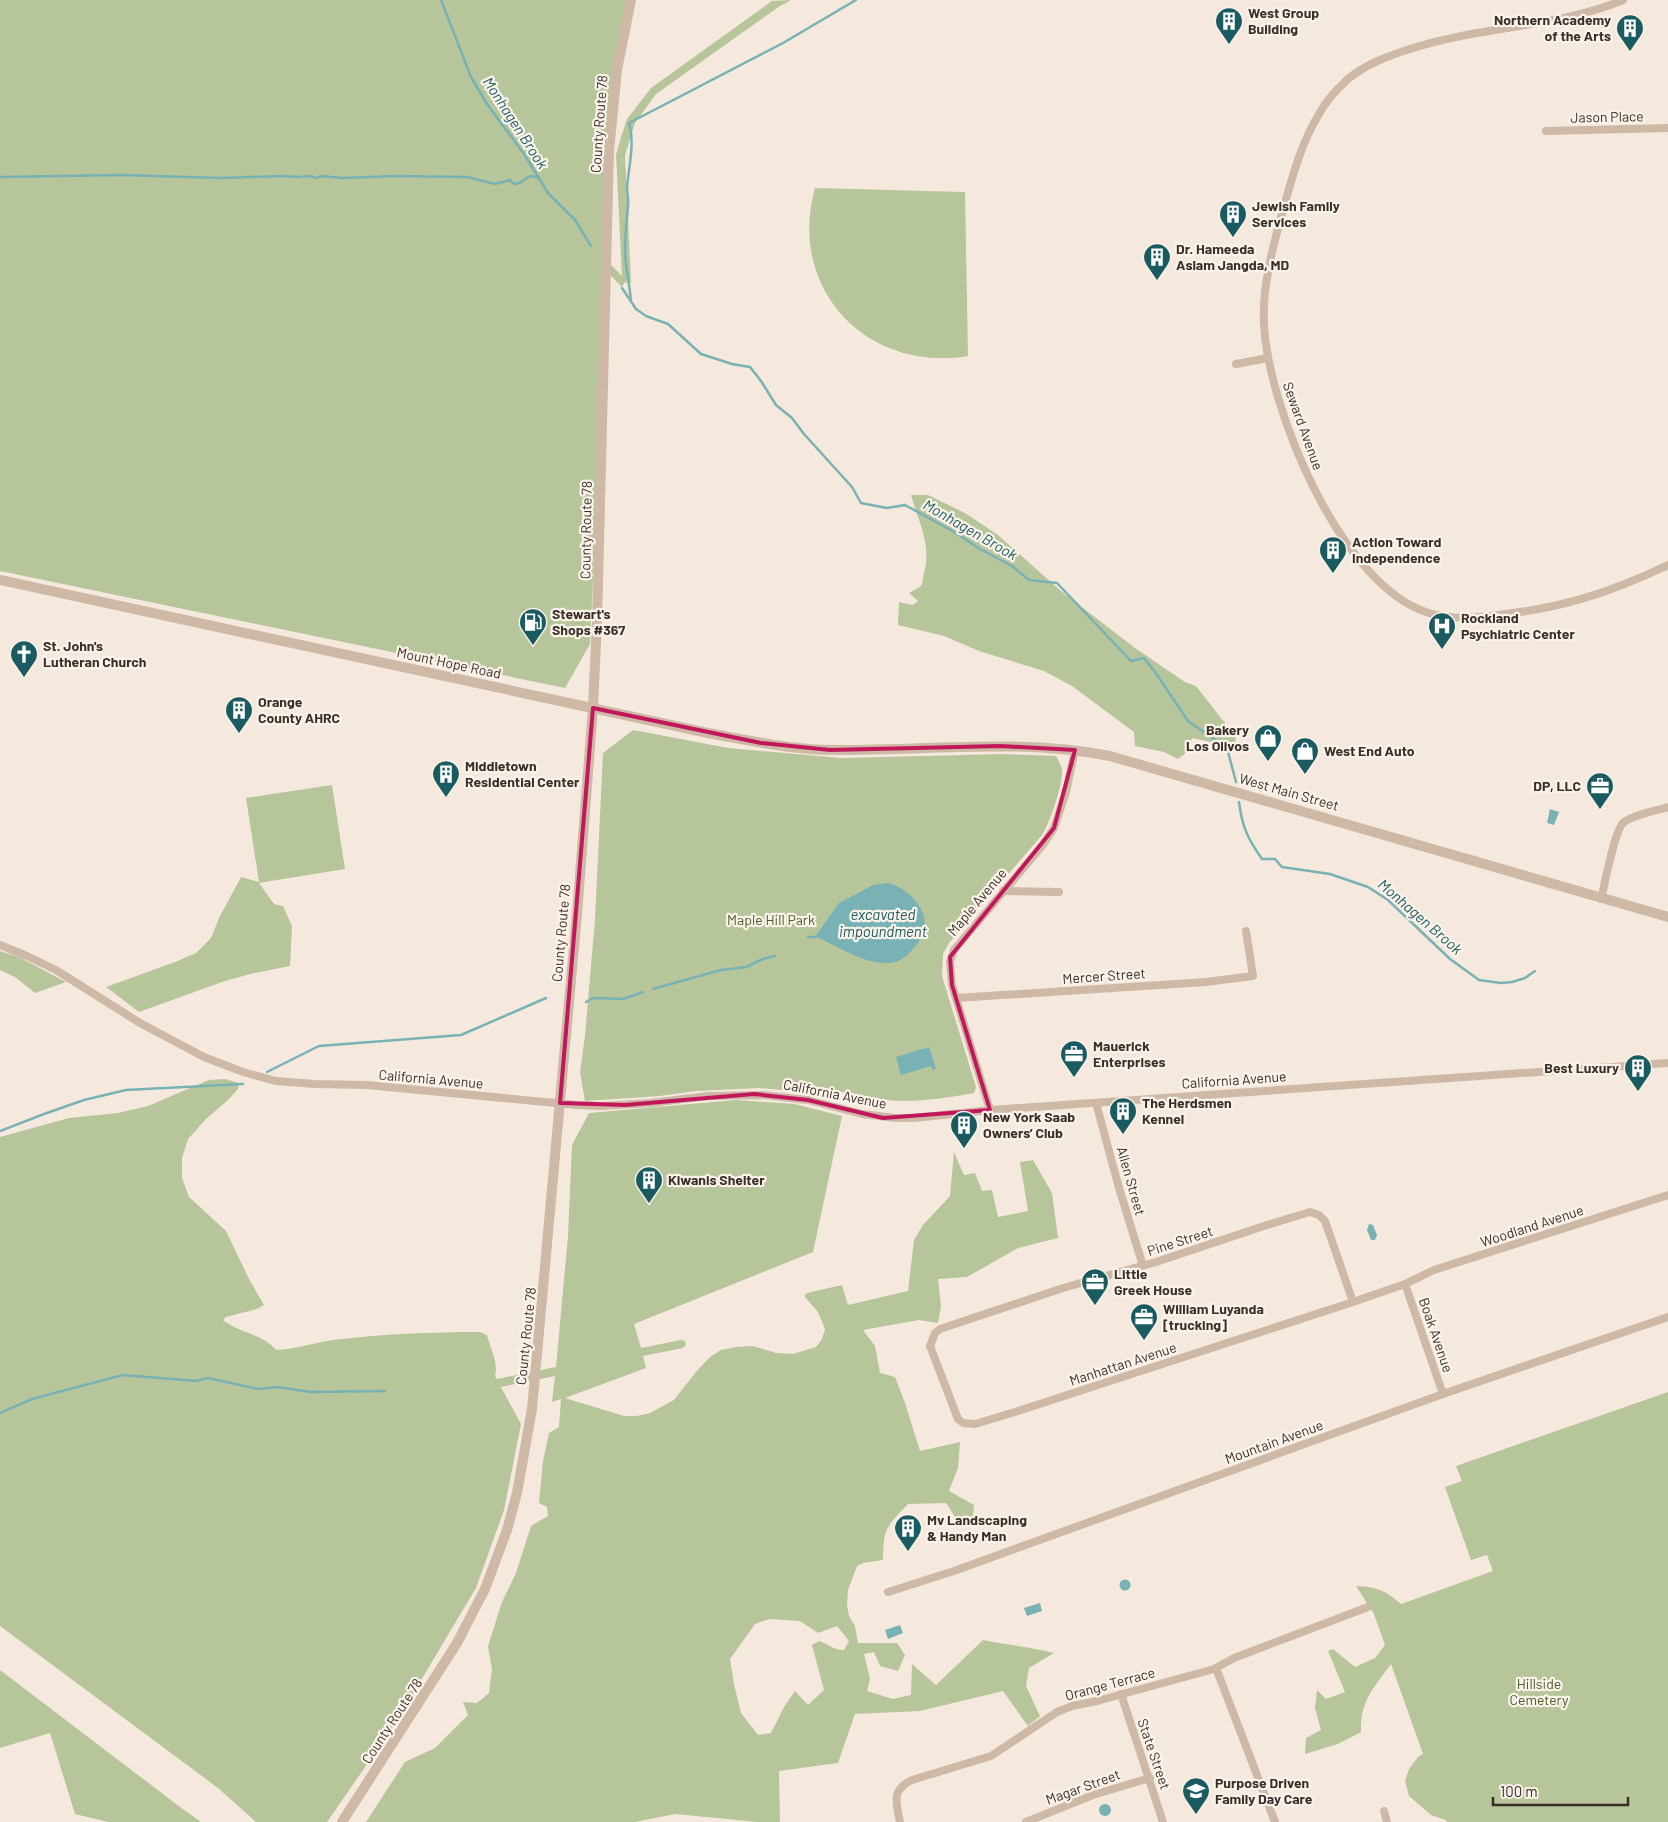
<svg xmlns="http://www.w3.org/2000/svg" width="1668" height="1822" font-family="Barlow,sans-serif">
<rect width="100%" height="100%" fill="#f5e9dd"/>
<g fill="#b7c59b" fill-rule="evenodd">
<polygon points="0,0 629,0 615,92 606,260 622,276 616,155 621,137 627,119 651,88 772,1 791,0 777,8 656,94 635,123 625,155 631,283 625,282 622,287 607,272 590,644 565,688 0,571"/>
<path d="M815 188 965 192 968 356C866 373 787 288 815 188Z"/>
<path d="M911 495H928L965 513 998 535 1061 591 1135 648 1185 682 1196 686 1235 736 1237 750 1229 754 1211 742 1192 738 1187 752 1178 759 1164 752 1135 746 1134 732 1072 686 1044 671 979 651 944 636 898 625 899 602 913 605 918 601 909 593C913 590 919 589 922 584 923 581 923 576 924 573 932 545 918 521 911 495Z"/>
<path d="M633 730 728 748 841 758 1002 754 1056 756C1058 760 1062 766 1062 770 1063 785 1050 822 1042 835L949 943 943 954 942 976 976 1087 974 1093C951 1097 928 1101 904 1101 880 1101 855 1094 831 1090L828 1097 794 1091 759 1088 696 1091 660 1096 585 1101 580 1072 585 1036 595 919 603 753Z"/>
<polygon points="332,785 345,869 259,883 274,904 283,906 292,926 290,966 250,974 222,982 139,1012 106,987 175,962 196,953 211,938 219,918 241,877 259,882 246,798"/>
<polygon points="0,951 19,957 66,982 35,993 15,977 0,970"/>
<path d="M225 1079 239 1083 238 1089 228 1100 206 1119 188 1139 182 1158V1178L189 1197 226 1231 249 1279 264 1305 257 1309 226 1317 223 1320C239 1333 263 1334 276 1350 295 1349 314 1343 333 1340 382 1334 431 1332 480 1332L487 1335C490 1347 499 1365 495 1376L497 1379 556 1367 568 1236 572 1145 589 1113 736 1100 795 1104 842 1116 813 1252 634 1324 641 1348 681 1340 685 1341 686 1345 683 1348 643 1356 646 1368 565 1398 624 1416H637L650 1413 674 1400 695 1373 710 1357 721 1350 736 1347 753 1346 776 1353 793 1354 816 1347 822 1339 825 1329 818 1312 804 1296 807 1293 842 1285 848 1305 908 1291 914 1240 923 1225 950 1196 954 1152 964 1175 975 1173 982 1191 992 1190 998 1217 1028 1211 1020 1162 1033 1160 1052 1193 1058 1238 1018 1248 967 1277 938 1279 941 1306 938 1323 919 1320 863 1330 875 1346 880 1373 895 1377 905 1403 920 1451 960 1442 958 1468 949 1491 974 1505 973 1520 959 1523 946 1503 908 1504C885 1528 884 1528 883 1560L863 1563 857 1566 848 1590 847 1605 849 1616 855 1626 858 1643H897L905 1655 898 1671 880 1666 874 1652 864 1654 870 1679 867 1691 893 1699 911 1695 912 1664 936 1685 983 1640C1007 1645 1031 1647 1054 1653L1029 1668 1026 1686 1040 1716 1028 1726 1003 1691 920 1711 855 1714 838 1763 779 1771 780 1822H758L675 1814 635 1822H366L405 1762 435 1748 468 1715 463 1702 477 1703 489 1693 492 1669 488 1646 502 1602 516 1573 531 1526 548 1516 547 1507 539 1503 543 1461 549 1433 559 1427 561 1399 552 1402 555 1376 501 1387 521 1424 504 1510 476 1588 395 1724 327 1822H256L218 1788 0 1626V1137L69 1118 118 1113 148 1106 209 1080ZM769 1619 800 1621 818 1633 837 1626 849 1641 844 1650C833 1650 829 1644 819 1641L812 1645 824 1690 808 1705 795 1691 784 1707 771 1733 758 1735 741 1713 734 1684 730 1659 755 1624Z"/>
<path d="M1668 1392V1822H1447L1446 1820 1431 1815 1409 1796 1405 1781 1409 1769 1418 1757 1423 1754 1391 1664C1374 1688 1360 1700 1361 1732L1338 1744 1305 1754 1306 1738 1321 1730 1315 1708 1317 1690 1326 1699 1345 1692 1328 1651 1333 1649 1355 1667 1375 1658 1385 1645 1374 1614 1356 1586C1377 1587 1385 1590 1401 1604L1493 1571 1487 1555 1471 1560 1445 1487 1462 1481 1456 1466Z"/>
<polygon points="0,1670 180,1807 201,1822 108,1822 75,1814 50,1733 0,1748"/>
</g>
<g fill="#79b2b4">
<polygon points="1550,809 1559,812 1554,825 1547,823"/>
<path d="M887 883C909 887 933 913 922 936 920 941 916 945 913 949 907 956 900 962 891 963 864 964 842 949 819 938L815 937 839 903 873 885Z"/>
<polygon points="929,1047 936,1069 932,1070 931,1066 901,1075 896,1057"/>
<polygon points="1369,1224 1373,1225 1377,1235 1375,1240 1371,1240 1367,1230"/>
<circle cx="1125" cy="1585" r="5.5"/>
<polygon points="1040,1603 1042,1611 1027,1616 1024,1608"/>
<polygon points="900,1625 903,1633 888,1639 885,1630"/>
<circle cx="1105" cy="1810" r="6"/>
</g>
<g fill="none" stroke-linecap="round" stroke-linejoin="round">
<g stroke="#79b2b4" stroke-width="2.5">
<polyline points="441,0 471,77 487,104 524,154 548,193 575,220 591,246"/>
<path d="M0 177 121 175 222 178 282 176 298 177 310 176 317 178 321 176 342 178 393 176 467 177 495 184 510 180 514 184C526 184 524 172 539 178"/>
<polyline points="622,288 636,309 646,316 668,324 701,354 732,364 750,367 761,381 776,405 792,418 804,434 852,487 861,503 887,508 905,505 956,533 980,549 1012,566 1029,580 1057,583 1131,661 1144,658 1155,672 1188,721 1227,748 1236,782"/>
<path d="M631 301C630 288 627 275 626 263 623 244 627 225 628 206 629 199 627 193 627 187 629 165 635 143 629 123L783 43 856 0"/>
<path d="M1239 802C1242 827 1248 839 1262 859H1275L1282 867 1330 874 1368 887 1388 900 1450 959 1479 980 1501 983 1512 982 1525 978 1535 971"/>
<polyline points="808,937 815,937"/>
<polyline points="653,989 721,970 746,967 763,959 775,956"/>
<polyline points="586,1002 593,998 623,999 643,992"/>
<polyline points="267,1072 319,1046 461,1035 546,998"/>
<polyline points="0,1131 44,1114 84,1100 126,1090 243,1084"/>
<polyline points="0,1413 32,1399 123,1375 196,1381 208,1378 258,1389 277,1387 311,1392 385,1391"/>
</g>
<g stroke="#ceb9a7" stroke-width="8">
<path d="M1623 0C1556 28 1480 26 1410 49 1388 56 1366 64 1348 79 1337 89 1326 101 1319 114 1300 145 1291 182 1281 217 1272 251 1262 288 1264 324 1268 408 1341 587 1429 613 1451 620 1475 618 1497 615 1562 608 1609 593 1668 565"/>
<polyline points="1546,131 1668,128"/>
<polyline points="1236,364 1268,358"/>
<polyline points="1003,891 1059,892"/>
<path d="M1601 899C1605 884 1614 832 1623 823 1632 815 1656 811 1668 807"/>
<polyline points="0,945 27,956 56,970 140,1023 204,1057 243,1072 276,1081 314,1084 367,1085 577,1105 601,1106 651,1103 708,1096 763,1095 808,1100 862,1114 895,1118 914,1118 990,1110 1668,1063"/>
<polyline points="956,998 1206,982 1253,976 1246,931"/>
<polyline points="1096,1103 1119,1188 1143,1266"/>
<polyline points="990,1110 952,985 950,962 954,950 1042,846 1054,828 1066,792 1075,750"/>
<polyline points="1405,1284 1443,1394"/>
<polyline points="1353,1302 1325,1221 1319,1215 1310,1212 1267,1225 1156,1262 1063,1288 940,1329 935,1333 930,1346 958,1419 963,1423 975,1424 1015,1412 1353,1302 1405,1284 1434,1270 1668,1195"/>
<polyline points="888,1592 954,1571 1443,1394 1668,1317"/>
<polyline points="1216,1668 1275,1822"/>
<polyline points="1121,1694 1163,1822"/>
<polyline points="1384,1811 1387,1822"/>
<path d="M900 1822C896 1802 891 1790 912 1780L991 1756 1057 1712 1072 1706 1097 1701 1214 1669 1234 1658 1368 1607"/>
<polyline points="1026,1822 1093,1795 1150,1778"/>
</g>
<g stroke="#ceb9a7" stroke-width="10">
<path d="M0 580 708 733C748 740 792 750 833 750 925 751 1019 738 1110 756L1668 917"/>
<polyline points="342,1822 457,1643 485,1589 507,1530 517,1493 532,1409 577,914 593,708 597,621 609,151 617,70 631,0"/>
</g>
</g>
<path fill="none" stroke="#c2185b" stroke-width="4" stroke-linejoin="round" d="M593 708 761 743 830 750 1000 746 1075 750 1054 828 950 957 952 985 990 1110 883 1118 808 1100 754 1094 625 1105 560 1103Z"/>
<defs>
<g id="building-pin" transform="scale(1.4375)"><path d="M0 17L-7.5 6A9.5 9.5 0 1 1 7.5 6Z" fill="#195b60" stroke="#fbf3ea"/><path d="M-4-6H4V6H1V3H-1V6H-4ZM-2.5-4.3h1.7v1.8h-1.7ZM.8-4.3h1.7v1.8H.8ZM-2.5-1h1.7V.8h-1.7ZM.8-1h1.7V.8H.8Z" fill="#fff"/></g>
<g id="fuel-pin" transform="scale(1.4375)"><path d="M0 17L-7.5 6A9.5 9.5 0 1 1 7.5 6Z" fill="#195b60" stroke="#fbf3ea"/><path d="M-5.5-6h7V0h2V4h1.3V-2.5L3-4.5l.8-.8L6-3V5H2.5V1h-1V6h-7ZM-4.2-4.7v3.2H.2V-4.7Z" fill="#fff"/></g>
<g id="hospital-pin" transform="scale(1.4375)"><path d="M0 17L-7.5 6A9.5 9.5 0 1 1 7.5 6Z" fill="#195b60" stroke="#fbf3ea"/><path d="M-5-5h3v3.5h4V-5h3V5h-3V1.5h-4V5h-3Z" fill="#fff"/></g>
<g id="church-pin" transform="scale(1.4375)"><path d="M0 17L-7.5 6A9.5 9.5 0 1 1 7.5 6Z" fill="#195b60" stroke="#fbf3ea"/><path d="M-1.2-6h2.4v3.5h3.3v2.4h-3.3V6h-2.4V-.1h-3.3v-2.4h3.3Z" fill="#fff"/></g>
<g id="shop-pin" transform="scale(1.4375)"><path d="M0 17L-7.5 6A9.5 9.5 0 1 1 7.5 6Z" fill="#195b60" stroke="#fbf3ea"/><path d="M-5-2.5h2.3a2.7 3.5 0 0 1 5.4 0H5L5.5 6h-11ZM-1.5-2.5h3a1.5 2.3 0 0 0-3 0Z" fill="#fff"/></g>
<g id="office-pin" transform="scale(1.4375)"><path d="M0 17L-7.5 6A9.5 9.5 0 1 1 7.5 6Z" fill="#195b60" stroke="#fbf3ea"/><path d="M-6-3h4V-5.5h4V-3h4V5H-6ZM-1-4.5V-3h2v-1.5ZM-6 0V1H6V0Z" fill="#fff"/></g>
<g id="school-pin" transform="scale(1.4375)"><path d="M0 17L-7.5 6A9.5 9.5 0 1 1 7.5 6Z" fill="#195b60" stroke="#fbf3ea"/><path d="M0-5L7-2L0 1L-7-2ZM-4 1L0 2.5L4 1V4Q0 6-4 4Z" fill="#fff"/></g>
</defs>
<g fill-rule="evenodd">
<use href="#building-pin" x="1229" y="21"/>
<use href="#building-pin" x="1630" y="28"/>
<use href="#building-pin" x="1233" y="214"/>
<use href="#building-pin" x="1157" y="257"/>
<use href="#building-pin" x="1333" y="550"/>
<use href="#fuel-pin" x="533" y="622"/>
<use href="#hospital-pin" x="1442" y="626"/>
<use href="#church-pin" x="24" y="654"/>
<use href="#building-pin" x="239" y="710"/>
<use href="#shop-pin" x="1268" y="738"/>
<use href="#shop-pin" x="1305" y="751"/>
<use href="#building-pin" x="446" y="774"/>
<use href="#office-pin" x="1600" y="786"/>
<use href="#office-pin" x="1074" y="1054"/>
<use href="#building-pin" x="1638" y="1068"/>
<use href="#building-pin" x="1123" y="1111"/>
<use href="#building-pin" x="964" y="1125"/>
<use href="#building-pin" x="649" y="1180"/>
<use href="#office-pin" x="1095" y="1282"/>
<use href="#office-pin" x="1144" y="1317"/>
<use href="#building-pin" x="908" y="1528"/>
<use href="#school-pin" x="1196" y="1791"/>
</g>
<g text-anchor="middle" stroke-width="4.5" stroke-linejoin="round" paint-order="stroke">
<g font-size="14" font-weight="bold" fill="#3a2e28" stroke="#fbf3ea" text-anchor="start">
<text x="1248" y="18">West Group<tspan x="1248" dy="16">Building</tspan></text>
<text x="1611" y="25" text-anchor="end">Northern Academy<tspan x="1611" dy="16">of the Arts</tspan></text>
<text x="1252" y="211">Jewish Family<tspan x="1252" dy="16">Services</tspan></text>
<text x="1176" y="254">Dr. Hameeda<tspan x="1176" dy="16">Aslam Jangda, MD</tspan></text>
<text x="1352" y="547">Action Toward<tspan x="1352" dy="16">Independence</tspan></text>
<text x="552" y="619">Stewart's<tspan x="552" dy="16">Shops #367</tspan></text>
<text x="1461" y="623">Rockland<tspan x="1461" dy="16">Psychiatric Center</tspan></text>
<text x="43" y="651">St. John's<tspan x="43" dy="16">Lutheran Church</tspan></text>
<text x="258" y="707">Orange<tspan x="258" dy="16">County AHRC</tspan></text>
<text x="1249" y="735" text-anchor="end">Bakery<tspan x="1249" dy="16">Los Olivos</tspan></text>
<text x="1324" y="756">West End Auto</text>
<text x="465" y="771">Middletown<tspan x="465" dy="16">Residential Center</tspan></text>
<text x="1581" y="791" text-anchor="end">DP, LLC</text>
<text x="1093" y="1051">Mauerick<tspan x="1093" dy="16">Enterprises</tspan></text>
<text x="1619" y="1073" text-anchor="end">Best Luxury</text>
<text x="1142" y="1108">The Herdsmen<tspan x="1142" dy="16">Kennel</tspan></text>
<text x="983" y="1122">New York Saab<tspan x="983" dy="16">Owners’ Club</tspan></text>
<text x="668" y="1185">Kiwanis Shelter</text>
<text x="1114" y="1279">Little<tspan x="1114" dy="16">Greek House</tspan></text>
<text x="1163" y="1314">William Luyanda<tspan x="1163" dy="16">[trucking]</tspan></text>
<text x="927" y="1525">Mv Landscaping<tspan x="927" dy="16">&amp; Handy Man</tspan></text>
<text x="1215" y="1788">Purpose Driven<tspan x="1215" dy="16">Family Day Care</tspan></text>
</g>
<g font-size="14" fill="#3a2e28" stroke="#fbf3ea">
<text transform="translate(1607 117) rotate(-1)" y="5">Jason Place</text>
<text transform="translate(599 124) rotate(-86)" y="5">County Route 78</text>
<text transform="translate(1303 426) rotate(70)" y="5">Seward Avenue</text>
<text transform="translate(586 530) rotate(-89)" y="5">County Route 78</text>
<text transform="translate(449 663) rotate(12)" y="5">Mount Hope Road</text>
<text transform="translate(1289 792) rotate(16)" y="5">West Main Street</text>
<text transform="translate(977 902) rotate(-50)" y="5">Maple Avenue</text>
<text transform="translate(561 933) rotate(-85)" y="5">County Route 78</text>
<text transform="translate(1104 976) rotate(-4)" y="5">Mercer Street</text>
<text transform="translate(431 1079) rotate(5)" y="5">California Avenue</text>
<text transform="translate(1234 1080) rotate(-4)" y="5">California Avenue</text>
<text transform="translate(835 1094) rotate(11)" y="5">California Avenue</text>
<text transform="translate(1131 1181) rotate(74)" y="5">Allen Street</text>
<text transform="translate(1532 1226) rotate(-18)" y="5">Woodland Avenue</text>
<text transform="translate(1180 1241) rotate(-18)" y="5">Pine Street</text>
<text transform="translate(1436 1335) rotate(71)" y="5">Boak Avenue</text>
<text transform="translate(526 1336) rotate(-84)" y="5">County Route 78</text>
<text transform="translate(1123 1364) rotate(-18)" y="5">Manhattan Avenue</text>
<text transform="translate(1274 1442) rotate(-20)" y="5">Mountain Avenue</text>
<text transform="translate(1110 1684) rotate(-15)" y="5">Orange Terrace</text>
<text transform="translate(392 1721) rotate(-57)" y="5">County Route 78</text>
<text transform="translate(1154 1754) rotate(71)" y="5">State Street</text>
<text transform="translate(1083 1787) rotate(-20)" y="5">Magar Street</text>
</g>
<g font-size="14" fill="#495b29" stroke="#fbf3ea">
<text x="771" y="925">Maple Hill Park</text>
<text x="1539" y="1689">Hillside<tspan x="1539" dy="16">Cemetery</tspan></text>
</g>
<g font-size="15" font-style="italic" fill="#195b60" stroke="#fbf3ea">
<text transform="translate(515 123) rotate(57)" y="5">Monhagen Brook</text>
<text transform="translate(970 530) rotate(30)" y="5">Monhagen Brook</text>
<text x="883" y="920">excavated<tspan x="883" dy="17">impoundment</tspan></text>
<text transform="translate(1420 917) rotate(41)" y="5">Monhagen Brook</text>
</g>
</g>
<path d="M1493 1797v8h135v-8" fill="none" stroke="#3a2e28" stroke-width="2.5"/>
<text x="1500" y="1797" font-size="15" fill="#3a2e28" stroke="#fbf3ea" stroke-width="4" paint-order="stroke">100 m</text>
</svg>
